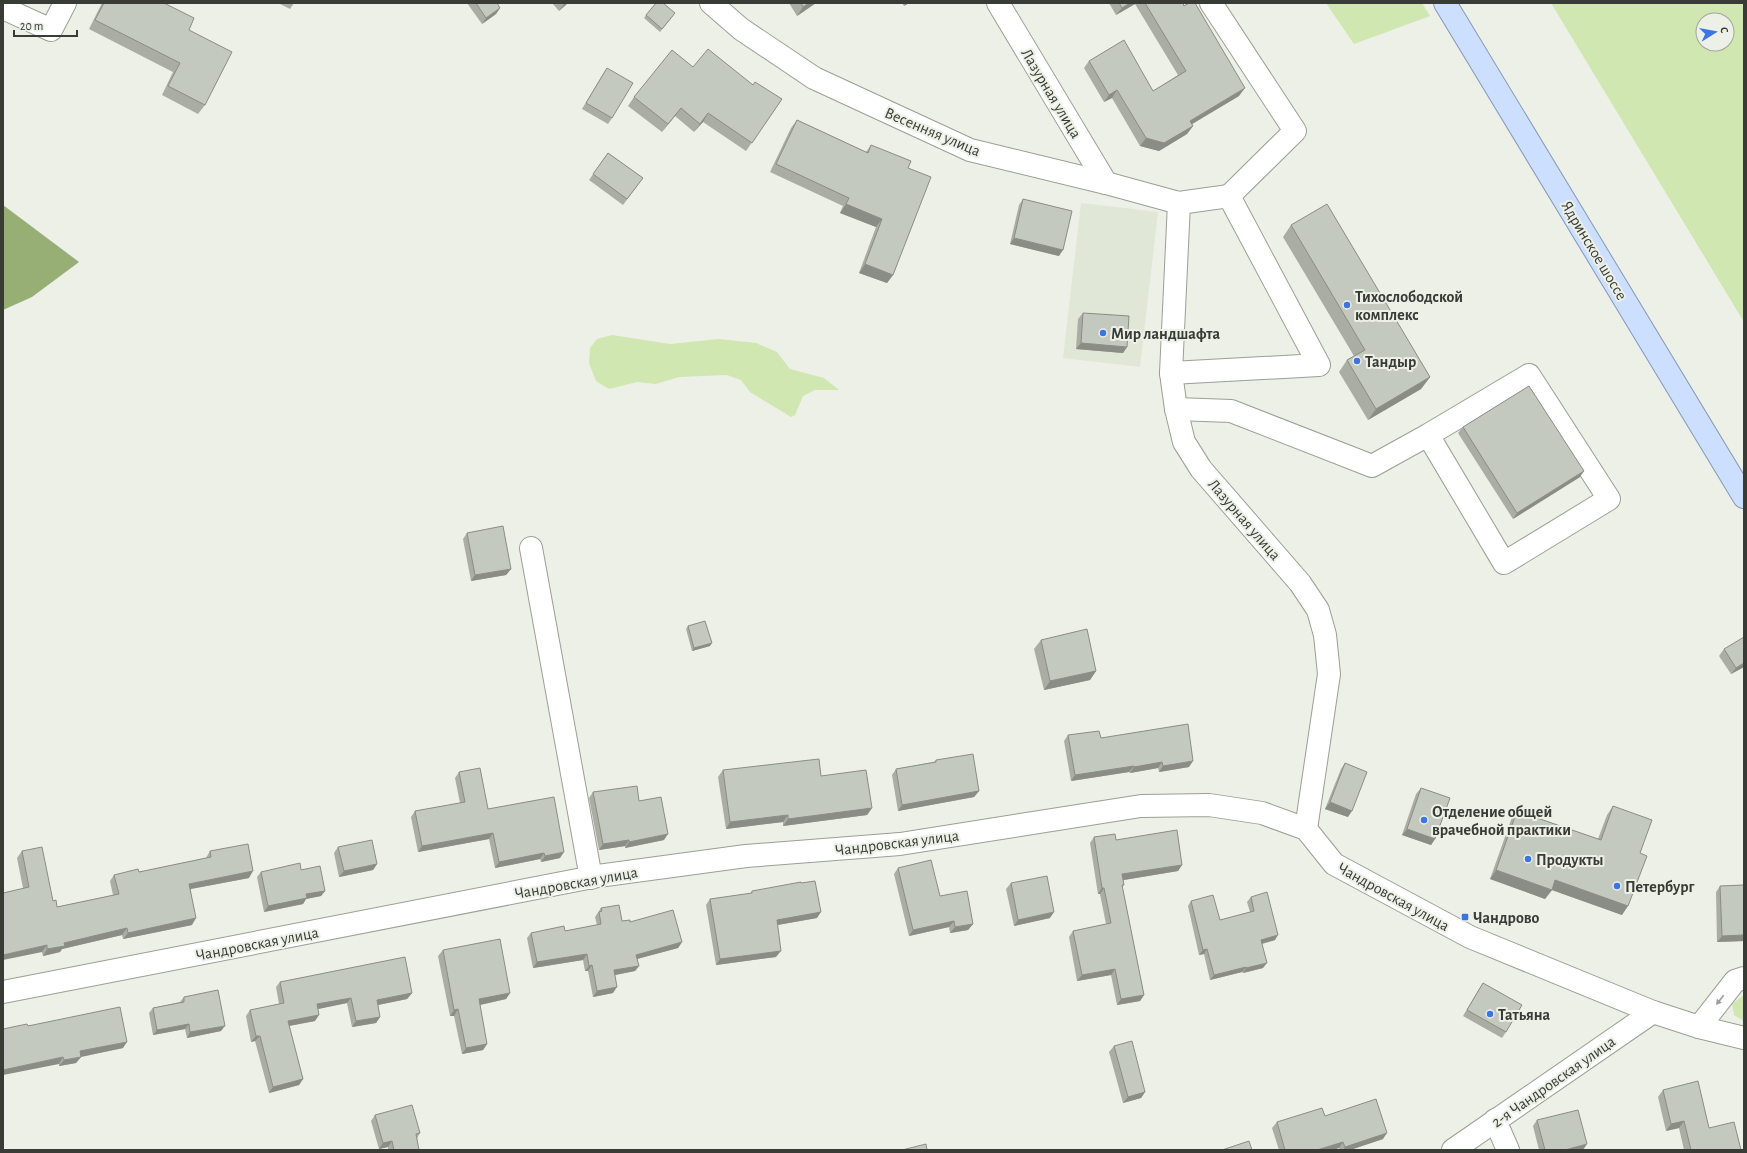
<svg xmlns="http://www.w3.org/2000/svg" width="1747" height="1153" font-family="'Alegreya Sans',sans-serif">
<rect width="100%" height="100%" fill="#ecf0e6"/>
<polygon fill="#e0e7d6" points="1081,203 1158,212 1140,367 1063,358"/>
<g fill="#d0e7b1" fill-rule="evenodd">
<polygon points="1326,3 1422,3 1430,16 1354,44"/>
<path d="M1551 3H1744V322ZM1703 20H1727V44H1703Z"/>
<polygon points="612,335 670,344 719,339 756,343 777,352 790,369 824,378 839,390 815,390 803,396 795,415 791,417 750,392 741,380 727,375 679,377 656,384 637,382 609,389 596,381 589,363 590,348 597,339"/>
<polygon points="1744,995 1744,1021 1734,1015 1732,1004"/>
</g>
<polygon fill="#97af74" points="3,205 79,262 32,297 3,310"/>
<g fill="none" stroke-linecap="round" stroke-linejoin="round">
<g stroke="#9b9f95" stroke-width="24">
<g id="minor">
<polyline points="711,3 741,29 814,78 970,150 1106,183 1179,203 1229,196 1319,365 1171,373"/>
<polyline points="998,3 1106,183"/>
<polyline points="1211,3 1295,131 1229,196"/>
<polyline points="3,8 51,30 65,3"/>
<polyline points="1179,203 1171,373 1176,409 1184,442 1201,469 1300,583 1318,610 1325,635 1329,674 1306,829"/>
<polyline points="1176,409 1231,411 1372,466 1428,435 1529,375 1609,499 1504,563 1428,435"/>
<polyline points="531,548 591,878"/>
<polyline points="3,992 598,876 746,856 900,844 1141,806 1209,805 1262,813 1306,829 1334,864 1470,937 1653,1012 1699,1027 1744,1038"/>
<polyline points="1699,1027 1735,981 1744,978"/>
<polyline points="1495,1120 1508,1150"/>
<polyline points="1453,1150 1653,1012"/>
</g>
</g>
<g stroke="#8498b8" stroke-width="24">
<polyline id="major" points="1445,3 1744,497"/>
</g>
<use href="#minor" stroke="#fff" stroke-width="22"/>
<use href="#major" stroke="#cddffe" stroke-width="22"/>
</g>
<g fill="#a9ada4">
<polygon points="102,3 164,3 189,30 205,105 198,114 162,95 173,72 89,29"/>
<polygon points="278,3 294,3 290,9"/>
<polygon points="467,3 497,3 500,8 496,14 482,24"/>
<polygon points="552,3 568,3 559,11"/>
<polygon points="789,3 816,3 797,16"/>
<polygon points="902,3 909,3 904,6"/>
<polygon points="1109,3 1183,3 1239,96 1191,124 1193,126 1187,134 1159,151 1140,146 1112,98 1104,102 1084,68 1089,61 1153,91 1178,75 1135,4 1116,15"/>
<polygon points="646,15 673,16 660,32 644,18"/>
<polygon points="693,67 753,85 782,99 746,151 703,122 694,132 675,116 662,132 628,106 634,97"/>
<polygon points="607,68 612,118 608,124 582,109 603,74"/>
<polygon points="797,120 866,152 871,145 908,168 893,275 887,283 859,273 876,227 840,213 843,206 770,172 791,128"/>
<polygon points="608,153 643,178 623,205 589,180"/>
<polygon points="1023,199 1059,256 1010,244 1019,205"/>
<polygon points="1291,225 1430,377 1421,389 1368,420 1339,372 1347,360 1354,356 1283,237"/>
<polygon points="1083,313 1127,347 1123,353 1076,349 1078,319"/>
<polygon points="1463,427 1580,477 1513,519 1458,433"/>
<polygon points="467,533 511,569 506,575 471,581 463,539"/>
<polygon points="688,626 710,646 692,651 686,629"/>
<polygon points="1041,640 1096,671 1090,680 1044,690 1034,649"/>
<polygon points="1724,649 1744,667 1731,674 1719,656"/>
<polygon points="1068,735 1101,738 1189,767 1159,772 1158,768 1130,773 1129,772 1071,781 1064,741"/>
<polygon points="936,760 979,791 974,797 898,811 892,775 896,769 934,762"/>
<polygon points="1345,763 1348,817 1325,809 1341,769"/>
<polygon points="723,770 872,808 867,815 783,826 783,822 726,829 718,777"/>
<polygon points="459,772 488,809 560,858 541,862 540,859 495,868 489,839 418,852 411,817 415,811 460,803 455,778"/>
<polygon points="1421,788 1435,839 1431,845 1402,835 1416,794"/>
<polygon points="593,792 639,801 664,840 625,848 625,846 599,850 589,798"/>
<polygon points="1613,806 1640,853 1622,915 1552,890 1545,899 1490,879 1511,820 1517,811 1598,839 1607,815"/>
<polygon points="1094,837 1116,840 1182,865 1178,871 1123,880 1124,885 1122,887 1144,995 1140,1001 1117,1005 1111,975 1077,981 1069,937 1073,931 1106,924 1100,894 1098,894 1090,843"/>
<polygon points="338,847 377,864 373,870 339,877 334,853"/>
<polygon points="22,851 57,907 113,895 110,881 114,875 139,872 206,858 210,851 249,878 191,889 192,925 123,939 122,935 62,949 60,952 43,956 23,888 17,858"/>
<polygon points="898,868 940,896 973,924 968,930 950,933 949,927 909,936 894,874"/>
<polygon points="301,870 325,891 321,896 306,899 303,904 264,912 257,877 261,872"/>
<polygon points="801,883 817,918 777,925 776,957 716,965 706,905 710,899 750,894 752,891"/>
<polygon points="1011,883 1050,918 1014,926 1006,889"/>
<polygon points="1744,885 1744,941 1717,942 1716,892 1720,886"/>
<polygon points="1251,897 1275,940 1262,944 1263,968 1243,973 1242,972 1210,980 1204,954 1199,955 1188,906 1191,901 1220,920 1250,912 1247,902"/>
<polygon points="601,908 622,921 630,922 682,942 678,948 637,959 639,966 635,971 615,975 613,993 593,997 588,971 585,971 583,960 533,968 527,938 531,933 565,931 597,925 595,917"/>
<polygon points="443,950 510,993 506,999 480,1005 487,1044 483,1050 462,1054 454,1016 450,1016 438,956"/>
<polygon points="280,982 412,993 407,999 378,1005 380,1017 376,1023 352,1027 347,1003 318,1009 315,1021 289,1026 303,1079 299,1085 269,1093 255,1041 251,1042 246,1016 250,1010 279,1004 276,987"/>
<polygon points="1483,983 1506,1032 1502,1038 1463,1016 1479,989"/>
<polygon points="184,997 221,1031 187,1038 185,1029 153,1035 149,1013 153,1008 180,1002"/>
<polygon points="28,1026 123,1048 81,1057 76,1063 59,1066 59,1064"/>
<polygon points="1114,1046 1145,1092 1141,1098 1123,1103 1109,1052"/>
<polygon points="1663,1090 1709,1128 1741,1150 1684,1150 1679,1128 1666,1131 1658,1097"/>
<polygon points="375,1115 420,1133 417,1138 419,1150 388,1150 388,1147 379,1149 371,1121"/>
<polygon points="1325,1116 1383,1139 1350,1150 1340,1150 1339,1148 1332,1150 1279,1150 1272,1128 1277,1122"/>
<polygon points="1537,1120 1583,1150 1539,1150 1533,1126"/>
</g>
<g fill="#898d86">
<polygon points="565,3 568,3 559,11"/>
<polygon points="809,3 816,3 797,16 803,7"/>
<polygon points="906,3 909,3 904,6"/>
<polygon points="1130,3 1136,3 1135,4 1116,15 1122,8"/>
<polygon points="500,8 496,14 482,24 486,18"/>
<polygon points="1245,88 1239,96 1184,129 1190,121"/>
<polygon points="1117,90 1112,98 1104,102 1109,95"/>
<polygon points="681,108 675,116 662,132 668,124"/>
<polygon points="708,113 703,122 694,132 700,124"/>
<polygon points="1193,126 1187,134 1159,151 1140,146 1146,138"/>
<polygon points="846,204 882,219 876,227 840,213"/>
<polygon points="1014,238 1063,250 1059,256 1010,244"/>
<polygon points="865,264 893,275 887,283 859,273"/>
<polygon points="1081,343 1127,347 1123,353 1076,349"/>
<polygon points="1430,377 1421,389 1368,420 1376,409"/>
<polygon points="1584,471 1580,477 1513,519 1517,513"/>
<polygon points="511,569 506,575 471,581 475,575"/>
<polygon points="712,643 710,646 692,651 694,648"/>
<polygon points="1744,663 1744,667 1731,674 1736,668"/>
<polygon points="1096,671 1090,680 1044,690 1050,681"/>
<polygon points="1193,761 1189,767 1159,772 1163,766"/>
<polygon points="1162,762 1158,768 1130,773 1134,767"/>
<polygon points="1134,766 1129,772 1071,781 1075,775"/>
<polygon points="979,791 974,797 898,811 902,805"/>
<polygon points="1330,802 1352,811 1348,817 1325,809"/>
<polygon points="872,808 867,815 783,826 788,819"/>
<polygon points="788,815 783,822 726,829 730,822"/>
<polygon points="1407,829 1435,839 1431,845 1402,835"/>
<polygon points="493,833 489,839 418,852 422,846"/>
<polygon points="668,834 664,840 625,848 629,842"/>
<polygon points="629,840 625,846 599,850 603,844"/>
<polygon points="564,852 560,858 541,862 545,856"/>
<polygon points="544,853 540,859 495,868 499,862"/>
<polygon points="377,864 373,870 339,877 344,871"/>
<polygon points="1182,865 1178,871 1118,881 1122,874"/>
<polygon points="1496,870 1552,890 1545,899 1490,879"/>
<polygon points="253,871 249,878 185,890 189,884"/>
<polygon points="1555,880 1628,906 1622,915 1549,889"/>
<polygon points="1102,888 1104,888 1100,894 1098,894"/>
<polygon points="325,891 321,896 306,899 303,904 264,912 268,906 306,894"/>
<polygon points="821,912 817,918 772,926 777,920"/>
<polygon points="1054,912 1050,918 1014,926 1018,920"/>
<polygon points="196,918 192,925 123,939 128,933"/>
<polygon points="954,921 949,927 909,936 913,930"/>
<polygon points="973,924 968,930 950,933 955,927"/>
<polygon points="127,928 122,935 62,949 60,952 43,956 47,949 64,943"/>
<polygon points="1278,935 1275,940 1257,945 1261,940"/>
<polygon points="1744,935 1744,941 1717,942 1722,936"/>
<polygon points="682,942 678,948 633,960 636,955"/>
<polygon points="47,945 42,952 3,960 3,955"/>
<polygon points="1207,949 1204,954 1199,955 1203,950"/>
<polygon points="781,951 776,957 716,965 720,959"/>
<polygon points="587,954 583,960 533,968 537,962"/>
<polygon points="1267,963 1263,968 1243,973 1246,968"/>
<polygon points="592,965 588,971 585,971 589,966"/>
<polygon points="639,966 635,971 610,976 614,970"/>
<polygon points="1246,967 1242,972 1210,980 1214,975"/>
<polygon points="1115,969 1111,975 1077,981 1082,975"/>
<polygon points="617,987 613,993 593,997 597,991"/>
<polygon points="412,993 407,999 373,1006 377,1000"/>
<polygon points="510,993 506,999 475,1006 479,999"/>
<polygon points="1144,995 1140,1001 1117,1005 1121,999"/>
<polygon points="351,998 347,1003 313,1010 317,1004"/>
<polygon points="458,1009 454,1016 450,1016 454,1010"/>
<polygon points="319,1015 315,1021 283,1027 288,1021"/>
<polygon points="380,1017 376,1023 352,1027 356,1021"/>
<polygon points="189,1024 185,1029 153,1035 157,1030"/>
<polygon points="225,1026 221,1031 187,1038 190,1032"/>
<polygon points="256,1036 260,1036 255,1041 251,1042"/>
<polygon points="127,1042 123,1048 75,1058 80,1051"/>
<polygon points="487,1044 483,1050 462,1054 466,1048"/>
<polygon points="63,1057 59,1064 3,1075 3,1070"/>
<polygon points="81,1057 76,1063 59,1066 64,1060"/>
<polygon points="303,1079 299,1085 269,1093 273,1087"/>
<polygon points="1145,1092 1141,1098 1123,1103 1128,1097"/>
<polygon points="1684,1121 1679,1128 1666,1131 1671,1124"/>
<polygon points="1387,1133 1383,1139 1350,1150 1343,1150 1345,1147"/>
<polygon points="392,1141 388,1147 379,1149 383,1143"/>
<polygon points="1343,1142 1339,1148 1332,1150 1317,1150"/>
<polygon points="1587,1144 1583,1150 1565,1150"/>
</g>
<g fill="#c4c9bf" stroke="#898d86">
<polygon points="104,3 164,3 194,18 189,30 232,52 205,105 168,86 180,63 95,20"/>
<polygon points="476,3 497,3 500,8 486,18"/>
<polygon points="656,3 663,3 675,13 662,29 646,15"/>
<polygon points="801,3 809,3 803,7"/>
<polygon points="1119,3 1130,3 1122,8"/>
<polygon points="1145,3 1183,3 1184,6 1189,3 1195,3 1245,88 1190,121 1193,126 1164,143 1146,138 1117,90 1109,95 1089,61 1124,40 1153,91 1186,71"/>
<polygon points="708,49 753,85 755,82 782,99 752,143 708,113 700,124 681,108 668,124 634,97 672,50 693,67"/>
<polygon points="607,68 633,83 612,118 586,103"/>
<polygon points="797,120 868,153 871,145 911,161 908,168 931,177 893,275 865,264 882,219 846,204 849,198 776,164"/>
<polygon points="608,153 643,178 627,199 593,174"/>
<polygon points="1023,199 1072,211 1063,250 1014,238"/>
<polygon points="1327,204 1430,377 1376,409 1347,360 1365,350 1291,225"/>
<polygon points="1083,313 1129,316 1127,347 1081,343"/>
<polygon points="1529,386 1584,471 1517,513 1463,427"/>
<polygon points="503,526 511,569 475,575 467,533"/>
<polygon points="705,621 712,643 694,648 688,626"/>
<polygon points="1087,629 1096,671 1050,681 1041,640"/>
<polygon points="1744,637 1744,663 1736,668 1724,649"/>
<polygon points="1188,724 1193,761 1163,766 1162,762 1134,767 1134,766 1075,775 1068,735 1099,731 1101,738"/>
<polygon points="973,754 979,791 902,805 896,769 936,762 936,760"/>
<polygon points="819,759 821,776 866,770 872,808 788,819 788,815 730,822 723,770"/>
<polygon points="1345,763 1367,772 1352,811 1330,802"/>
<polygon points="480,768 488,809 554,797 564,852 545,856 544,853 499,862 493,833 422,846 415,811 465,802 459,772"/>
<polygon points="637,786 639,801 661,797 668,834 629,842 629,840 603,844 593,792"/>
<polygon points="1421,788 1450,798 1435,839 1407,829"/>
<polygon points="1613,806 1652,820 1640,853 1647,856 1628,906 1555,880 1552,890 1496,870 1517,811 1601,840"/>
<polygon points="1177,830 1182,865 1122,874 1124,885 1122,885 1144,995 1121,999 1115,969 1082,975 1073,931 1111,923 1104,888 1102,888 1094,837 1115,834 1116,840"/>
<polygon points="372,840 377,864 344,871 338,847"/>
<polygon points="248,844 253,871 189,884 196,918 128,933 127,928 64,943 65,946 47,949 47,945 3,955 3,893 29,887 22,851 42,847 53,901 56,900 57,907 119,894 114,875 138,869 139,872 211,857 210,851"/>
<polygon points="931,860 940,896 967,891 973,924 955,927 954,921 913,930 898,868"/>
<polygon points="300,863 301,870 320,866 325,891 306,894 307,898 268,906 261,872"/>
<polygon points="1047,876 1054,912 1018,920 1011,883"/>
<polygon points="815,881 821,912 777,920 781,951 720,959 710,899 752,893 752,891 801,882 801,883"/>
<polygon points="1744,885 1744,935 1722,936 1720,886"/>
<polygon points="1267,892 1278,935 1261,940 1267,963 1246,968 1246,967 1214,975 1207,949 1203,950 1191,901 1213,895 1220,920 1254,911 1251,897"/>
<polygon points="619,905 622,921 630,920 630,922 673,910 682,942 636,955 639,966 614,970 617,987 597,991 592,965 589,966 587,954 537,962 531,933 564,926 565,931 601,924 599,912 602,911 601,908"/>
<polygon points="500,939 510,993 479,999 487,1044 466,1048 458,1009 454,1010 443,950"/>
<polygon points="405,957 412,993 377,1000 380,1017 356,1021 351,998 317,1004 319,1015 288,1021 303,1079 273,1087 260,1036 256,1036 250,1010 284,1003 280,982"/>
<polygon points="1483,983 1522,1005 1506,1032 1467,1010"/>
<polygon points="218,990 225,1026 190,1032 189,1024 157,1030 153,1008 184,1002 184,997"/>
<polygon points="120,1007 127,1042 80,1051 81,1057 64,1060 63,1057 3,1070 3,1029 27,1024 28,1026"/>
<polygon points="1132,1041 1145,1092 1128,1097 1114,1046"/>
<polygon points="1698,1081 1709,1128 1734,1122 1741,1150 1691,1150 1684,1121 1671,1124 1663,1090"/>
<polygon points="1376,1099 1387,1133 1345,1147 1343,1142 1317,1150 1285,1150 1277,1122 1322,1108 1325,1116"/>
<polygon points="412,1105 420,1133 416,1134 419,1150 394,1150 392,1141 383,1143 375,1115"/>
<polygon points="1578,1110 1587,1144 1565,1150 1545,1150 1537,1120"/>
<polygon points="1249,1141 1252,1150 1222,1150"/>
<polygon points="926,1144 927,1150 902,1150"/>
</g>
<defs><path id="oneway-solid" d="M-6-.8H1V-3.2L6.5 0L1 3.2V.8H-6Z"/></defs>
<use fill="#9c9d9b" href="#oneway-solid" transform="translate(1720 1000) rotate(128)"/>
<g fill="#3b74e4" stroke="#ecf0e6" stroke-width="1.5">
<circle cx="1347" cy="305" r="4"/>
<circle cx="1103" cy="333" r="4"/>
<circle cx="1357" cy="361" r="4"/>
<circle cx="1424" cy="820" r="4"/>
<circle cx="1528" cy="859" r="4"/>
<circle cx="1617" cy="886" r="4"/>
<rect x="1461" y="913" width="8" height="8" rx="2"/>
<circle cx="1490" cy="1014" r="4"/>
</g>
<g text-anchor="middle" stroke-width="4" stroke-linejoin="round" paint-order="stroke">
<g font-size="16" fill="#393b37" stroke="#ecf0e6">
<text transform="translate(1052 93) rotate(59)" y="6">Лазурная улица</text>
<text transform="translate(933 131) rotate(23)" y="6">Весенняя улица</text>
<text transform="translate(1595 250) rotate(59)" y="6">Ядринское шоссе</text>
<text transform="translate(1245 519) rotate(49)" y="6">Лазурная улица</text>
<text transform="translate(897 842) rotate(-7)" y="6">Чандровская улица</text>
<text transform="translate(576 882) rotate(-10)" y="6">Чандровская улица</text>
<text transform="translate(1394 896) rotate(29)" y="6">Чандровская улица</text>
<text transform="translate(257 943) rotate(-11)" y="6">Чандровская улица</text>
<text transform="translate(1553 1081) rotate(-35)" y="6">2-я Чандровская улица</text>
</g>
<g font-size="16" font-weight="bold" fill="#393b37" stroke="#ecf0e6" text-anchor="start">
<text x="1355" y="302">Тихослободской<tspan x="1355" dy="18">комплекс</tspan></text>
<text x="1111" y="339">Мир ландшафта</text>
<text x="1365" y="367">Тандыр</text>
<text x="1432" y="817">Отделение общей<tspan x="1432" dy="18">врачебной практики</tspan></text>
<text x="1536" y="865">Продукты</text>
<text x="1625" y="892">Петербург</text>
<text x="1473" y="923">Чандрово</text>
<text x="1498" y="1020">Татьяна</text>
</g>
</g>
<rect width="1747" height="1153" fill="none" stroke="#393b37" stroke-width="8"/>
<g transform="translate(1715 32) rotate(79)"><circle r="19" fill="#ecf0e6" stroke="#a4a8a0"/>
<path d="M0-3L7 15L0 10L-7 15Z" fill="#3b74e4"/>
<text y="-6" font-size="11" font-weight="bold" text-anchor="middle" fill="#393b37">С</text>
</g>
<path d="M14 30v6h63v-6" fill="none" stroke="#393b37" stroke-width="2"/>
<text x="20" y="30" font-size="12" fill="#393b37" stroke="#ecf0e6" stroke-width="3" paint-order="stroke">20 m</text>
</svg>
